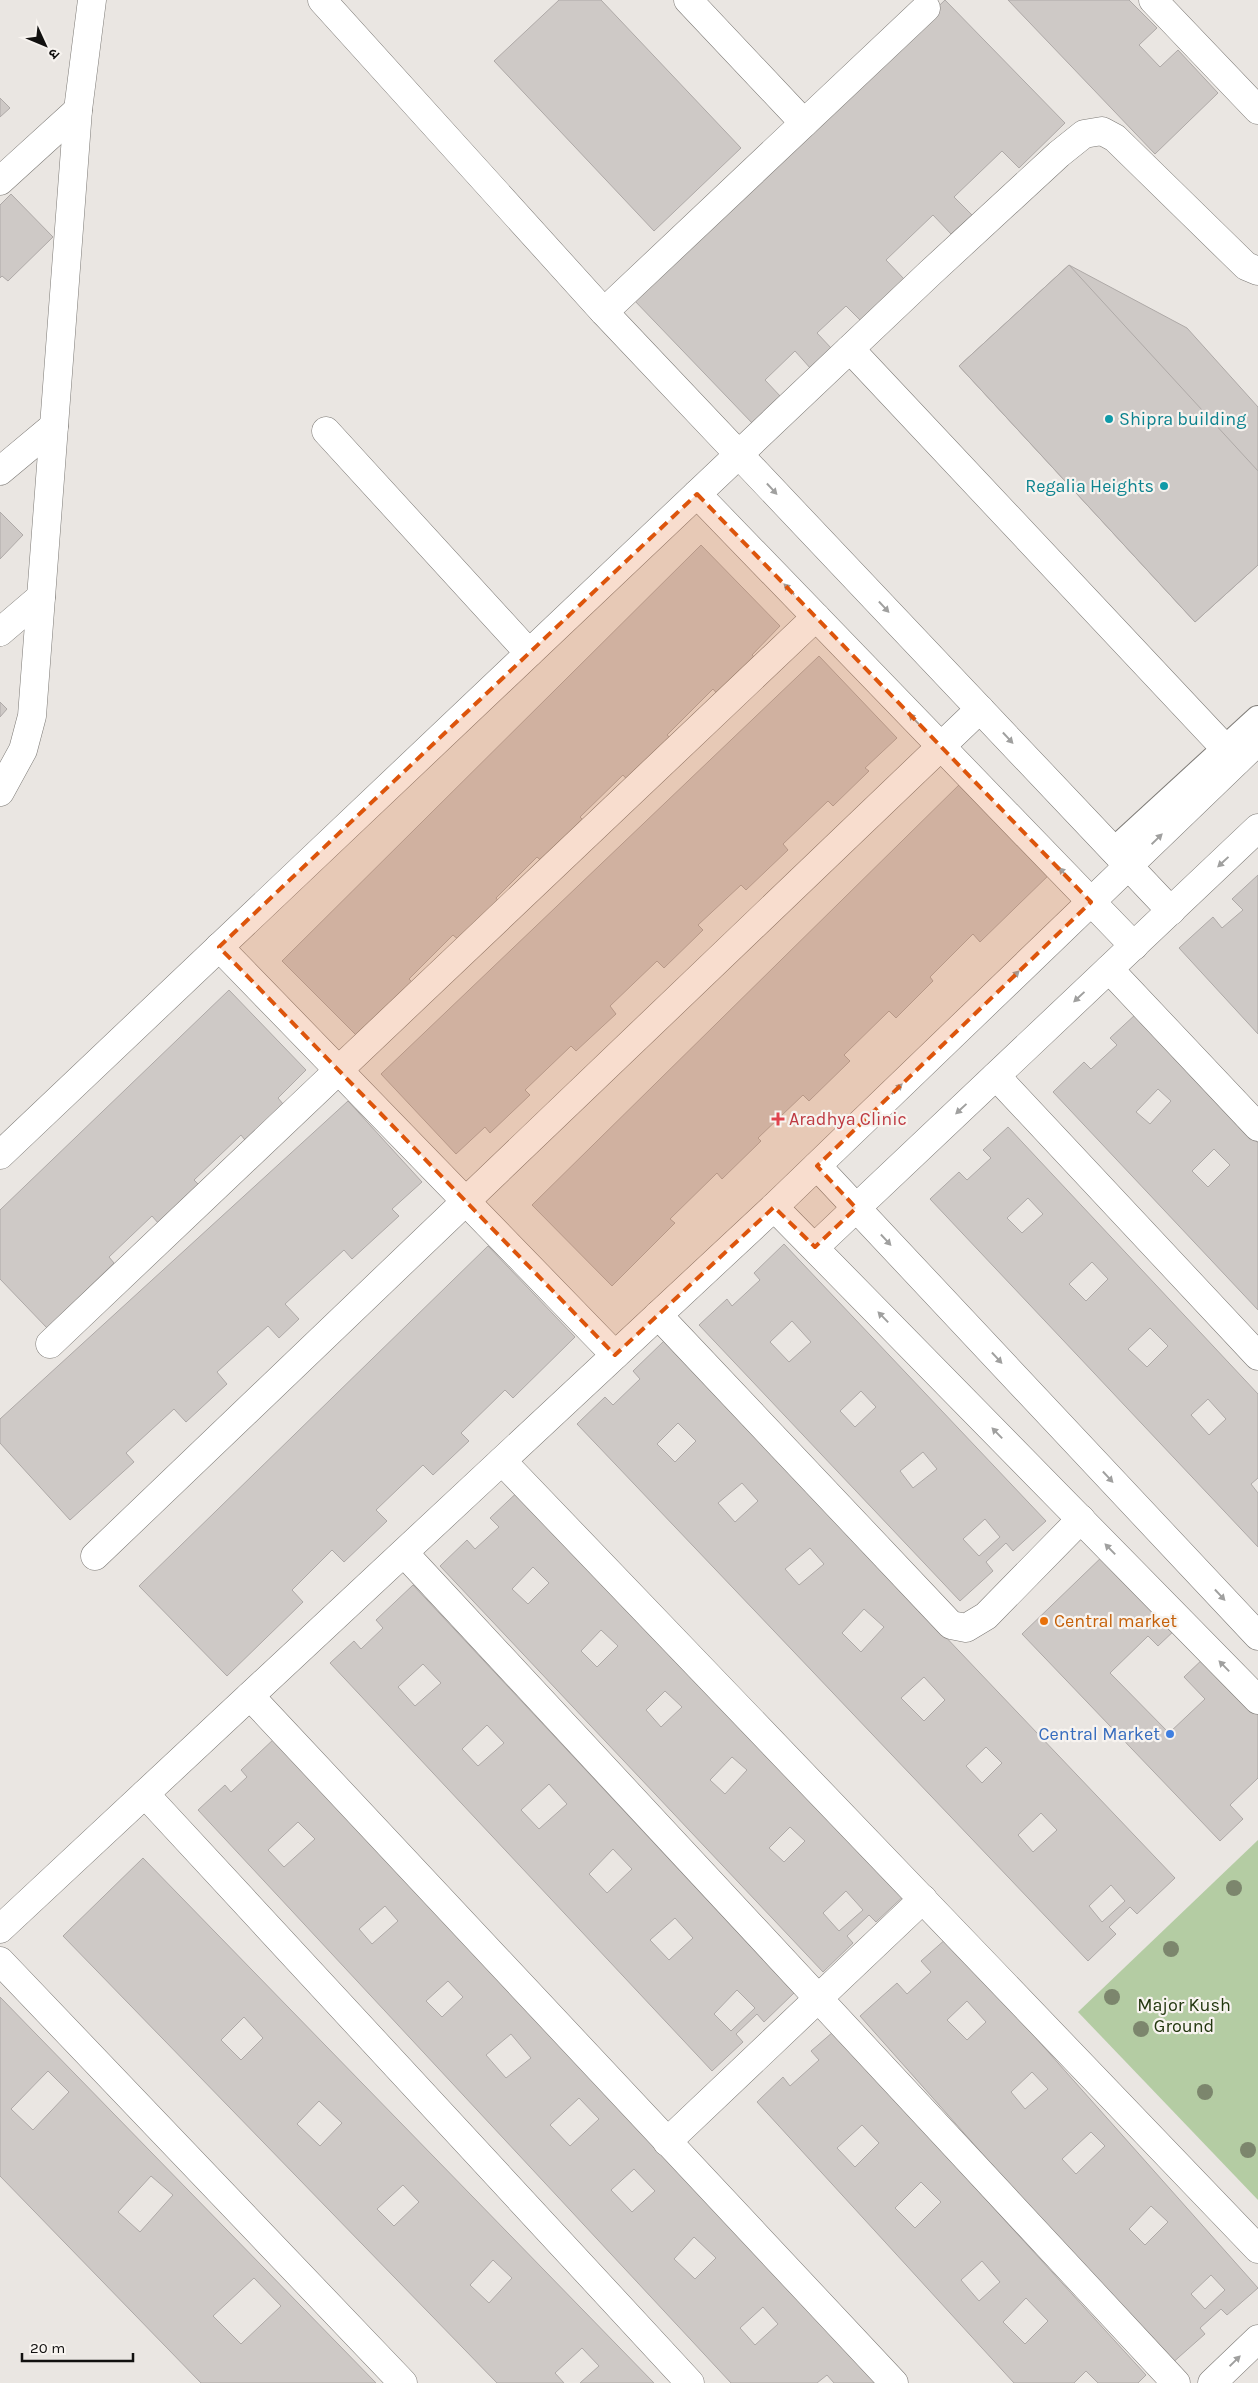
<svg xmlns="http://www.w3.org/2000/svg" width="1258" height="2383" font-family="Karla,'Noto Sans Devanagari',sans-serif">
<rect width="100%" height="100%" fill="#eae6e2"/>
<polygon fill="#b4cca3" points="1258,1840 1258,2200 1078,2012"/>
<g fill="#cec9c6" stroke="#aea9a7" fill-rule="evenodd">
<polygon points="559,0 601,0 741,148 654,231 494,61"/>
<polygon points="945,0 1065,123 1019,168 1002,151 954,197 972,215 951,234 933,215 886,260 904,279 861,321 846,306 817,333 832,349 811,369 795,351 765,380 781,397 753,424 633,299"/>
<polygon points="1008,0 1129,0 1157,28 1139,45 1160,67 1178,50 1218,93 1155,154"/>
<polygon points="0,98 10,108 0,117"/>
<polygon points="11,194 53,237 8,281 2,276 0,278 0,205"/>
<polygon points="1069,265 1187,328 1258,407 1258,565 1195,622 959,366"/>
<polygon points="1069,265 1258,471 1258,565 1195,622 959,366"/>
<polygon points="0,512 23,535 0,559"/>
<polygon points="701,545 780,626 752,655 759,661 721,698 713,689 667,735 674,741 631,784 623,775 580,817 585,822 544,863 537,857 496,898 499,902 460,941 453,935 409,979 416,986 361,1040 282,961"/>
<polygon points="819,656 897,738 865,768 869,771 833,806 828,801 783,844 788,850 746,890 741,885 698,925 703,930 664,968 657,961 610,1006 616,1014 576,1051 571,1046 525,1090 530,1095 490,1133 485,1127 456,1154 381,1074"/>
<polygon points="0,702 7,709 0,717"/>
<polygon points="964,780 1053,871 980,942 973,934 930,977 933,981 896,1018 889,1011 844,1055 850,1061 809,1101 803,1095 758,1138 761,1141 722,1179 717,1173 670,1219 675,1223 612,1286 532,1205"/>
<polygon points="1258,875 1258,1034 1179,948 1213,917 1222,928 1243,910 1232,899"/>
<polygon points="229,990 306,1070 278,1098 283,1104 245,1140 241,1135 194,1180 200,1186 159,1224 152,1216 109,1257 114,1263 47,1328 0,1279 0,1210"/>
<path d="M1136 1014 1258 1143V1310L1053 1092 1084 1062 1091 1069 1117 1045 1110 1038ZM1158 1089 1171 1101 1150 1124 1136 1112ZM1214 1149 1230 1165 1208 1187 1192 1171Z"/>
<polygon points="348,1101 422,1182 392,1209 399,1216 352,1259 344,1250 285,1304 299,1319 279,1338 268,1326 217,1372 227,1384 186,1422 174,1409 126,1453 134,1462 70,1520 0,1443 0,1419"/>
<path d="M1008 1127 1258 1394V1478L1251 1484 1258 1493V1547L930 1199 959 1172 967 1180 991 1158 983 1150ZM1028 1198 1043 1214 1022 1233 1007 1218ZM1092 1262 1108 1279 1086 1301 1069 1284ZM1150 1328 1168 1346 1147 1367 1128 1349ZM1208 1399 1226 1419 1209 1435 1191 1415Z"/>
<path d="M784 1244 1046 1521 1013 1551 1006 1543 986 1562 993 1571 960 1601 699 1325 727 1299 732 1306 760 1280 754 1273ZM792 1321 811 1342 789 1362 770 1342ZM861 1391 876 1407 855 1427 840 1411ZM923 1452 937 1469 913 1488 900 1471ZM985 1519 1000 1537 979 1556 963 1539Z"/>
<polygon points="488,1246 575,1337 513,1398 505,1390 461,1433 469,1441 433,1475 423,1465 376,1510 387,1521 344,1562 332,1550 292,1590 303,1602 227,1676 139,1586"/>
<path d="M664 1341 1175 1878 1137 1914 1130 1907 1109 1927 1116 1934 1088 1961 577 1424 605 1397 613 1405 640 1379 633 1371ZM678 1423 696 1441 675 1462 657 1444ZM742 1483 758 1501 735 1522 718 1503ZM810 1548 824 1564 799 1585 785 1569ZM864 1609 884 1627 861 1652 842 1633ZM924 1677 945 1700 924 1721 901 1698ZM986 1747 1002 1763 982 1783 966 1766ZM1041 1813 1057 1830 1033 1852 1018 1835ZM1111 1885 1125 1901 1102 1922 1089 1906Z"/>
<path d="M524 1486 908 1892 876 1922 869 1915 847 1936 853 1943 823 1972 440 1566 467 1540 475 1549 499 1527 490 1518ZM533 1567 549 1583 528 1604 512 1589ZM601 1630 618 1646 597 1667 581 1651ZM665 1691 682 1707 661 1727 646 1710ZM732 1757 747 1770 725 1794 710 1780ZM790 1827 805 1841 784 1862 769 1848ZM846 1891 863 1910 839 1931 823 1913Z"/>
<polygon points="1107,1552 1178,1627 1158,1646 1148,1636 1110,1673 1169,1733 1205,1699 1184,1677 1207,1655 1258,1709 1258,1778 1230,1805 1243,1819 1220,1841 1022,1634"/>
<path d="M413 1585 794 1993 764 2022 757 2014 736 2034 743 2042 712 2071 330 1663 354 1641 361 1649 383 1628 376 1620ZM423 1664 441 1683 415 1706 398 1687ZM487 1725 504 1743 478 1766 462 1749ZM549 1784 567 1804 539 1829 521 1810ZM613 1849 632 1869 607 1893 589 1874ZM675 1918 693 1938 669 1960 650 1940ZM737 1990 755 2008 731 2031 714 2014Z"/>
<path d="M275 1738 880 2383H834L827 2375 817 2383H731L198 1810 225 1785 231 1792 247 1777 241 1770ZM298 1822 315 1839 284 1867 268 1850ZM385 1906 398 1921 372 1944 359 1929ZM448 1981 463 1997 442 2017 426 2001ZM511 2034 531 2058 506 2078 486 2055ZM579 2098 599 2119 570 2146 550 2125ZM634 2169 655 2191 632 2212 611 2190ZM694 2237 716 2258 695 2279 674 2259ZM763 2307 778 2324 755 2345 740 2328Z"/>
<path d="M143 1858 654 2383H580L599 2366 582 2348 555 2373 564 2383H497L63 1936ZM244 2017 263 2038 241 2060 221 2040ZM319 2101 342 2123 320 2146 297 2124ZM403 2185 419 2202 394 2226 377 2209ZM493 2260 512 2278 489 2303 470 2285Z"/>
<path d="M947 1938 1258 2288 1227 2315 1221 2309 1200 2328 1205 2334 1170 2365 860 2016 897 1983 907 1994 931 1972 921 1961ZM967 2001 986 2022 967 2040 947 2020ZM1032 2072 1048 2089 1025 2109 1011 2092ZM1091 2132 1105 2146 1076 2174 1062 2159ZM1151 2206 1168 2222 1145 2245 1129 2229ZM1211 2275 1225 2290 1205 2309 1191 2294Z"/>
<path d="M0 1997 376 2383H201L0 2176ZM48 2071 69 2092 33 2130 11 2109ZM151 2176 173 2195 140 2232 118 2212ZM254 2278 281 2306 241 2344 213 2316Z"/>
<path d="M833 2032 1146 2375 1138 2383H1098L1086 2371 1074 2383H1014L757 2102 783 2077 790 2086 819 2060 811 2051ZM862 2125 879 2143 855 2167 837 2148ZM921 2182 941 2202 915 2228 895 2208ZM982 2261 1000 2282 979 2301 961 2280ZM1026 2298 1048 2321 1025 2344 1003 2322Z"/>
</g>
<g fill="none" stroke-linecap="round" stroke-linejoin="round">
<g stroke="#7c7975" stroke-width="28">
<polyline id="pedestrian" points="1114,851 1258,719"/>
</g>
<g stroke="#7c7975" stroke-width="29">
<g id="minor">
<polyline points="322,0 604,312 1171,911"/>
<polyline points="688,0 804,123"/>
<polyline points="1153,0 1258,110"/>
<polyline points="0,181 78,110"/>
<polyline points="604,312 926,8"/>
<polyline points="850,349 1237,761"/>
<polyline points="326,431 529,653"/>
<polyline points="0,471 54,426"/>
<polyline points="697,494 1134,946"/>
<polyline points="0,632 41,597"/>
<polyline points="0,792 23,750 32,716 78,110 92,0"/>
<polyline points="219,947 615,1355"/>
<polyline points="1109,969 1258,1127"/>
<polyline points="996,1076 1258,1356"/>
<polyline points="0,1155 930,273 1059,154 1084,134 1102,131 1115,138 1246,266 1258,271"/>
<polyline points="817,1166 1258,1636"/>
<polyline points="774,1207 1258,1700"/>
<polyline points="815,1247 1258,828"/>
<polyline points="658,1315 951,1625 966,1628 986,1616 1081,1519"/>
<polyline points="50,1344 816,617"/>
<polyline points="502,1461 1258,2249"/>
<polyline points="404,1553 1176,2383"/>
<polyline points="95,1556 980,709"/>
<polyline points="250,1696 894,2383"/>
<polyline points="145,1794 690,2383"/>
<polyline points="0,1929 774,1207 1258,741"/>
<polyline points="0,1961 403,2383"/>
<polyline points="667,2142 923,1899"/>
<polyline points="1212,2383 1258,2339"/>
</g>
</g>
<use href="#pedestrian" stroke="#fff" stroke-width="26"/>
<use href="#minor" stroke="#fff" stroke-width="28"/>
</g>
<g fill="#7c866d">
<circle cx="1234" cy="1888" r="8"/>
<circle cx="1171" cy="1949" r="8"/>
<circle cx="1112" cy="1997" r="8"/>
<circle cx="1141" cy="2029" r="8"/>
<circle cx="1205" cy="2092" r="8"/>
<circle cx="1248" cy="2150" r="8"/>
</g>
<defs><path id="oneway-solid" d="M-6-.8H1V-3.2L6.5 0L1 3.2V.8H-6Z" transform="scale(1.25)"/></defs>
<g fill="#a0a09f">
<use href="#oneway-solid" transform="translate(772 489) rotate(47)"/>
<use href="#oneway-solid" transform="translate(789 589) rotate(-134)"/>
<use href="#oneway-solid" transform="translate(884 607) rotate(47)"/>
<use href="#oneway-solid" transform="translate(914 719) rotate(-134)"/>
<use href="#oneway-solid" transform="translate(1008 738) rotate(47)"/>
<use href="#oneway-solid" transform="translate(1157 839) rotate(-44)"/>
<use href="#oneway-solid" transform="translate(1223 862) rotate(137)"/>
<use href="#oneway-solid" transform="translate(1064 873) rotate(-134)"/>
<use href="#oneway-solid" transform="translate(1014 976) rotate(-44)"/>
<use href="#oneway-solid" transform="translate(1079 997) rotate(137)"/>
<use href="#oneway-solid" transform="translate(897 1089) rotate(-44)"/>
<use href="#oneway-solid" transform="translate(961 1109) rotate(137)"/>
<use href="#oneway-solid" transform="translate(886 1240) rotate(47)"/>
<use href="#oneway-solid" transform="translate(883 1317) rotate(-134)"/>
<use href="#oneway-solid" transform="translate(997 1358) rotate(47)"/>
<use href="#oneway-solid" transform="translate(997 1433) rotate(-134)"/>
<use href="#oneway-solid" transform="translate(1108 1477) rotate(47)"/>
<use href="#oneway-solid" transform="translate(1110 1549) rotate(-134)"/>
<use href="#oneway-solid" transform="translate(1220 1595) rotate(47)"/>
<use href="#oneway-solid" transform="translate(1224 1666) rotate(-134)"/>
<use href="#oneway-solid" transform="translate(1235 2361) rotate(-44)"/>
</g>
<path fill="#dd550c" fill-opacity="0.2" stroke="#dd550c" stroke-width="4" stroke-dasharray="10 6" stroke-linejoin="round" d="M697 494 1091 902 817 1166 856 1208 815 1247 774 1207 615 1355 219 947Z"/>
<g fill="#0f9aa8" stroke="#f7f3ef" stroke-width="2">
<circle cx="1109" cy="419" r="5"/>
<circle cx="1164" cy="486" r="5"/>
</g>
<path fill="#e0444e" stroke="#f7f3ef" stroke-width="2" d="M775.5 1111.5h5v5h5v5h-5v5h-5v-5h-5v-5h5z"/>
<circle fill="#e8710a" stroke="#f7f3ef" stroke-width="2" cx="1044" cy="1621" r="5"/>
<circle fill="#3f7fe0" stroke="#f7f3ef" stroke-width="2" cx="1170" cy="1734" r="5"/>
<g text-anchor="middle" stroke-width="4.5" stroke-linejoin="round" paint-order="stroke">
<g font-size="18" fill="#0d838f" stroke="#f7f3ef" text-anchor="start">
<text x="1119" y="425">Shipra building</text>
<text x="1154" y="492" text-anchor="end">Regalia Heights</text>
</g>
<g font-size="18" fill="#be3a42" stroke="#f7f3ef" text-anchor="start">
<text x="789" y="1125">Aradhya Clinic</text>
</g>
<g font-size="18" fill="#c56008" stroke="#f7f3ef" text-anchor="start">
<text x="1054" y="1627">Central market</text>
</g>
<g font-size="18" fill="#366cbe" stroke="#f7f3ef" text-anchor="end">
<text x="1160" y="1740">Central Market</text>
</g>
<g font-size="18" fill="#22370e" stroke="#f7f3ef">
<text x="1184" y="2011">Major Kush<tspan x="1184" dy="21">Ground</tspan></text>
</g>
</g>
<g transform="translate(45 45) rotate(134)" stroke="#f7f3ef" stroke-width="4" paint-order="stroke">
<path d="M0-4L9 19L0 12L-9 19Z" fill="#121110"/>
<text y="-8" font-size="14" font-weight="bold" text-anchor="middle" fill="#121110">उ</text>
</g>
<path d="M22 2353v8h111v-8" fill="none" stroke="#121110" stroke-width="2.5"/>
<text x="30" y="2353" font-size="15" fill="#121110" stroke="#f7f3ef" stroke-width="4" paint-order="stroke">20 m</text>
</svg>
